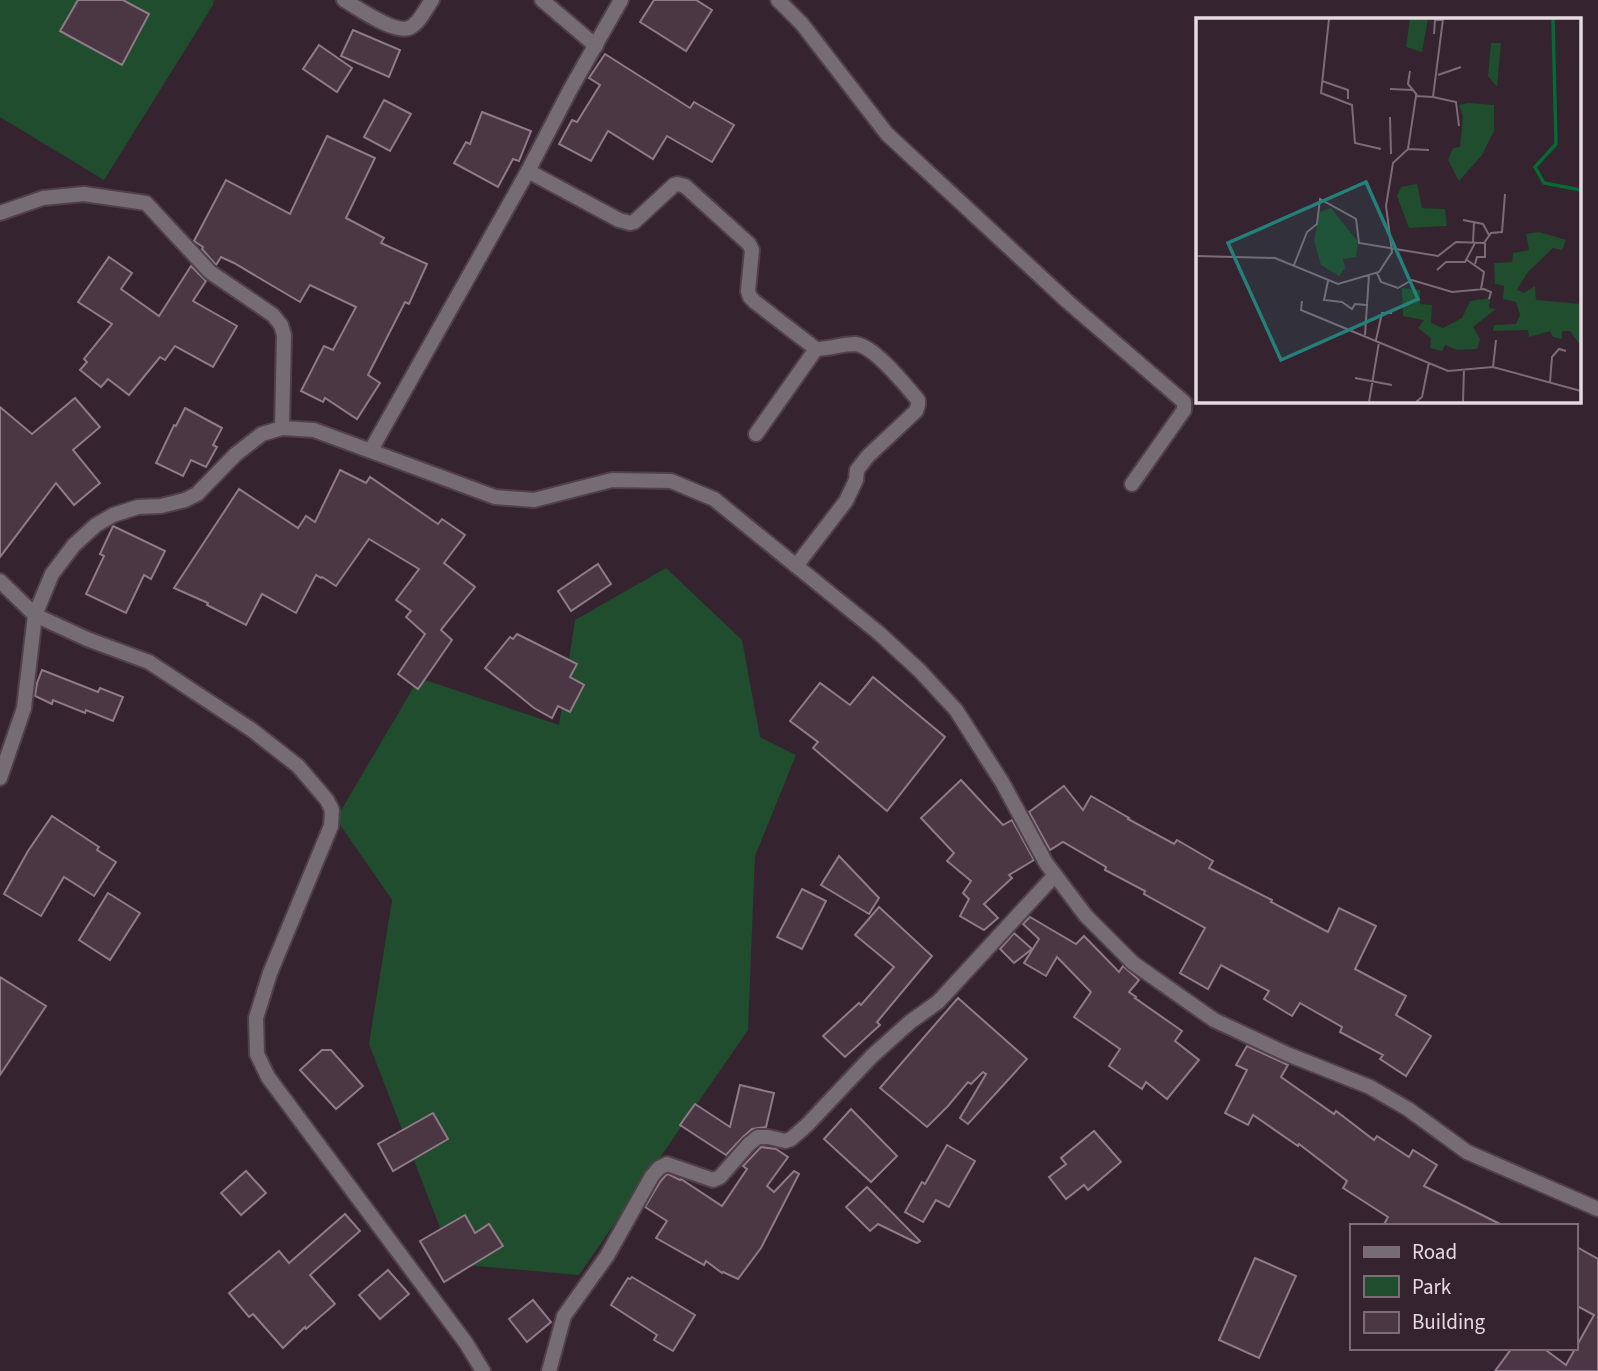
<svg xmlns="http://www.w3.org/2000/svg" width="1598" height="1371" font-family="'Source Sans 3',sans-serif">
<rect width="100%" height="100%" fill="#35232f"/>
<g fill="#1f4d2d">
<polygon points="0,0 214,0 213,5 104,180 0,117"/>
<polygon points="666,568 742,640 760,737 796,755 755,856 748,1030 579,1275 454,1264 369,1044 392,900 336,819 419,678 559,725 575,620"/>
</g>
<g fill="#4a3743" stroke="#907988" stroke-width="2">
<polygon points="78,0 123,0 149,14 122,65 60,31"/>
<polygon points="654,0 696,0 712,10 686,51 640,22"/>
<polygon points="353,30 400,50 389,77 341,56"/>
<polygon points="319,45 352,68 337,92 303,69"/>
<polygon points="605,54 690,108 694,102 734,125 712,162 667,136 653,159 608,131 591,161 559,144 572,120 577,122 600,85 589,78"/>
<polygon points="384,100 411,114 390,151 364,137"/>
<polygon points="482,112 531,131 519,161 513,159 498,187 454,163 466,142 470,144"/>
<polygon points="327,136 375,158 346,218 384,238 381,243 427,264 409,304 405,302 368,375 380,383 357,419 325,398 323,402 301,391 324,346 333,350 356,307 310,285 300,302 234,263 221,257 216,265 202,249 203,247 194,241 226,180 290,214"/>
<polygon points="109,257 132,273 121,289 159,316 191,266 206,281 193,301 237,326 213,367 175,346 165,360 160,357 129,395 108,379 101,387 80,370 87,362 84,359 112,324 78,302"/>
<polygon points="75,398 100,427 73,450 100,483 74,505 56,483 0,557 0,407 32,434"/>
<polygon points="185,408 222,428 213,445 217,447 206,467 191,460 183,476 156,463 174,425 176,426"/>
<polygon points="340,470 366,483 370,477 438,524 442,519 465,535 444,563 475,587 441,630 452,640 418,689 398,674 425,634 406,617 411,611 396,600 419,569 369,539 336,586 322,577 321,578 316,575 296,613 262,594 246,625 207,605 208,603 174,588 239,489 298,528 306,516 315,522"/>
<polygon points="113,526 165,551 151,579 144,575 126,613 86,594 104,556 100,554"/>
<polygon points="598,564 611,584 571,611 558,591"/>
<polygon points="517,634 577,664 570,677 584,685 570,712 558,706 552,718 534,708 485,668 510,637 513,639"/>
<polygon points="42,670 98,692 100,688 123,697 113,721 86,710 85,713 53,700 52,704 35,696 37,683"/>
<polygon points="873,677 945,737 887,811 813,748 818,742 790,721 820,683 850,705"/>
<polygon points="961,780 1003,825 1012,820 1034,860 1009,875 1012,878 984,904 998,918 984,930 960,916 969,899 963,893 971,881 947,861 954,853 921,818"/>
<polygon points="1064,786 1083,810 1091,796 1129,818 1128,819 1174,844 1177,840 1213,861 1209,868 1272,900 1271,902 1328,932 1339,908 1376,926 1355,969 1406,996 1396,1015 1431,1036 1406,1076 1380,1059 1383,1055 1340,1032 1342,1027 1300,1003 1292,1016 1264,999 1269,991 1221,965 1208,989 1180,973 1205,928 1144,894 1145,891 1105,870 1106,867 1063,842 1050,850 1029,812"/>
<polygon points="52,816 99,847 97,850 116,862 94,896 64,877 41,916 4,894 28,851"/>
<polygon points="839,856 879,898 869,914 821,885"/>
<polygon points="802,889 826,901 802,949 777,937"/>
<polygon points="108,893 140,913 110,960 79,940"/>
<polygon points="879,907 932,956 877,1022 880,1025 845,1057 823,1036 859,1003 861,1005 894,967 855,935"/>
<polygon points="1030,917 1076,944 1084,936 1119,972 1123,966 1139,980 1129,992 1136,997 1135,998 1182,1031 1175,1041 1199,1060 1167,1099 1146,1082 1142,1089 1109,1066 1120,1049 1074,1017 1091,992 1057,957 1046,976 1024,963 1039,939 1023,924"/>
<polygon points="1014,933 1032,949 1014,963 1000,949"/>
<polygon points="0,977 46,1006 0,1075"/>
<polygon points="958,998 1027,1059 968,1124 960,1118 986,1074 983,1072 971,1084 968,1082 948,1106 927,1127 880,1088"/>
<polygon points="1247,1046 1288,1065 1281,1077 1334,1114 1336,1111 1374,1140 1377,1136 1409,1157 1413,1150 1437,1165 1424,1186 1504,1226 1383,1226 1388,1217 1343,1188 1347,1181 1299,1144 1298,1146 1253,1115 1248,1125 1225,1113 1247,1070 1236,1065"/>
<polygon points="322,1050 331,1050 363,1086 336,1109 300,1070"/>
<polygon points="740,1085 774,1093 766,1127 752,1129 742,1138 726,1155 680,1125 695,1104 730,1127"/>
<polygon points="851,1109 897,1156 871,1182 824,1139"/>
<polygon points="433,1113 448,1139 393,1171 378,1144"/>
<polygon points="1094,1131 1121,1162 1088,1190 1084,1185 1066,1199 1049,1177 1066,1164 1061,1158"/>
<polygon points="947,1145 975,1161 949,1207 936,1200 923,1222 905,1212 922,1182 925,1184"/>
<polygon points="761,1147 776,1149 788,1157 767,1186 774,1192 794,1171 799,1174 761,1248 738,1279 723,1272 722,1273 706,1261 704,1265 656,1238 667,1221 645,1207 660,1182 665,1176 668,1174 680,1180 681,1179 722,1206 747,1169 743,1166"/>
<polygon points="246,1171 266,1193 241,1215 221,1193"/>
<polygon points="867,1187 920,1241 917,1243 878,1224 870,1231 846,1207"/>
<polygon points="345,1214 360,1231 310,1275 335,1304 306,1329 305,1327 283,1348 253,1314 249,1317 229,1293 279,1251 289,1263"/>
<polygon points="465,1215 475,1233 489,1224 503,1246 444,1282 420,1241"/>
<polygon points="1575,1246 1598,1259 1598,1371 1495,1371 1512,1348 1543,1348 1566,1365 1594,1315 1575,1305"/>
<polygon points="1255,1258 1296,1276 1259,1358 1219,1340"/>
<polygon points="388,1270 409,1294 380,1319 359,1295"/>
<polygon points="632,1277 695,1315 673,1351 654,1340 657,1335 611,1305 628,1278 630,1279"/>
<polygon points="533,1300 551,1322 527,1342 509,1319"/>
</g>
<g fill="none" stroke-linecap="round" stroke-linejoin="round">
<g stroke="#51404b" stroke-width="18">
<g id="street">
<path d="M344 0C358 8 397 36 411 27 420 22 426 8 432 0"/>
<polyline points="542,0 596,46"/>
<polyline points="778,0 802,24 887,134 1068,302 1184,402 1184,410 1132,484"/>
<path d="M528 171 619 220 630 223 634 222 674 185 677 184 685 186 749 244 752 250 748 291 750 297 755 302 816 349C829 349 842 344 855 344 874 345 906 386 918 400V405L916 411 868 456 857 470 856 480 846 501 796 566"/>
<polyline points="0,213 43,198 84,194 146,203 210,272 273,315 281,325 284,335 282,428"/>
<polyline points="756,434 816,349"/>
<polyline points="371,450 528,171 570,90 621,0"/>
<polyline points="0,581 35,615 87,639 149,662 252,730 298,766 327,800 332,810 331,826 270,973 256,1018 257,1054 268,1077 466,1343 483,1371"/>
<polyline points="0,778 24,708 35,615 52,574 74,545 96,525 113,515 138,507 161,506 185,500 197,494 236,454 262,434 282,428 314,430 495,497 534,500 612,480 671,481 714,499 880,634 920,671 956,710 1002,782 1046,863 1086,916 1133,963 1214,1020 1287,1054 1370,1087 1408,1109 1467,1152 1598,1209"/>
<polyline points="549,1371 564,1316 607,1256 652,1176 659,1168 667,1164 713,1180 720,1177 749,1144 758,1137 768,1137 785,1141 791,1139 807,1125 872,1056 910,1022 938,1002 1055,875"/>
</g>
</g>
<use href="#street" stroke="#766c73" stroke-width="14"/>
</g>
<g transform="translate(1196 18)">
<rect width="385" height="385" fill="#35232f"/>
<path d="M214 1H232L226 34 210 29ZM295 25H305L301 69 292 58ZM272 85 298 87V113L286 137 263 163 252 142 257 130 264 129 267 99 263 87ZM221 166 226 190 249 191 251 208 213 210 201 178 205 169ZM135 190 162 224 160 239 147 241 149 250 143 258 125 247 118 222 124 194ZM343 214 370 222 366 232 357 230 331 255 321 272 328 275 339 268 340 282 385 286V328L374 313H366V321L357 319 354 313 333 319 332 312 297 313 298 307 320 306 324 297 320 284 307 281 308 268 299 266 298 245 316 244 317 235 333 232 330 216ZM206 270 224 272V286L236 287 235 305 247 310 266 300 274 283 294 280 293 290 300 291 277 309 284 321 281 331 261 332 249 327 246 333 234 330 235 320 222 310 228 302 207 298Z" fill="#1f4d2d"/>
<path fill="none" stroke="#036b33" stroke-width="3.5" d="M357 1 360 126 339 149 348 165 385 172"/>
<path fill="none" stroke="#7c6c76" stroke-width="2" d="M133 1 125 75 156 87 159 125 185 131M238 16 239 2H247M214 53 212 66 221 77M242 57 265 49M126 63 152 72V81M194 71 217 72M237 79 260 84 263 108M194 99 195 136M212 131 233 132M267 202 287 206 293 217M277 225 278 204M0 238 79 240 142 266 183 254 196 234 190 188 197 145 212 131 220 78 237 79 247 1M271 242 288 254 285 271M279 246 281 239H289V225M98 247 111 214 121 206 124 181 160 201 163 225 242 238 260 224 288 225 295 215 306 214 309 176M241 252 250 244H269L279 225M181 255 185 264 202 270 216 262 256 274 288 271 295 274 293 281M132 263 128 282 146 284 156 291 159 286 170 287M106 283 105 292 252 353 297 349 385 373M169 317 173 257M180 322 186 295H196M297 349 300 322M159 360 196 367M354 364 356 339 363 331 370 333M173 384 183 324M220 384 226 379 233 344M267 384 268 351"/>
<path fill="#24807a" fill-opacity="0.15" stroke="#24807a" stroke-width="3.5" d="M170 164 222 281 85 342 32 225Z"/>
<rect width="385" height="385" fill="none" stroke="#e6dae1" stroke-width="3.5"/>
</g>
<rect x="1350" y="1224" width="228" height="126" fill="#35232f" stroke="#7c6c76" stroke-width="2"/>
<rect x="1364" y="1247" width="35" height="10" fill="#766c73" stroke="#7c6c76" stroke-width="2"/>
<text x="1412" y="1259" font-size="21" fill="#e6dae1">Road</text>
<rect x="1364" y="1276" width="35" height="21" fill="#1f4d2d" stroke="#7c6c76" stroke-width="2"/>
<text x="1412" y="1294" font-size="21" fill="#e6dae1">Park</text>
<rect x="1364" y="1312" width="35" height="21" fill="#4a3743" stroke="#7c6c76" stroke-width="2"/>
<text x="1412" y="1329" font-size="21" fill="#e6dae1">Building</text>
</svg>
